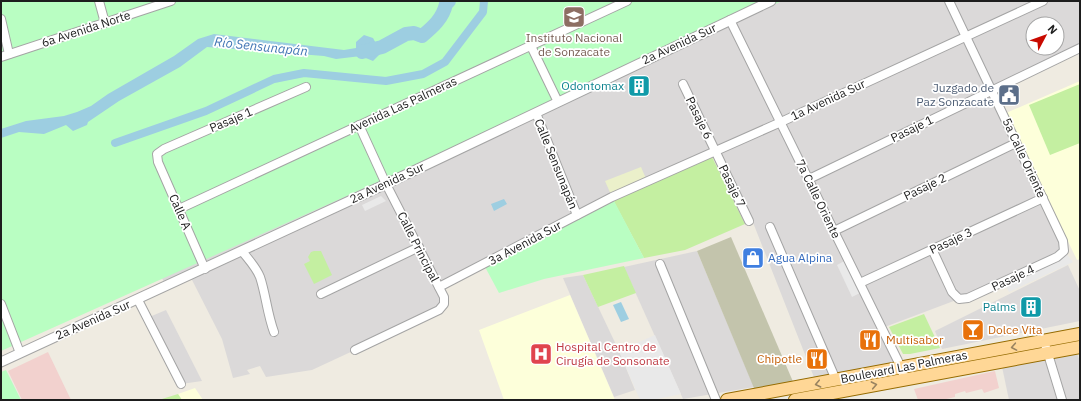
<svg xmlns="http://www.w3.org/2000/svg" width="1081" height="401" font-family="'IBM Plex Sans',sans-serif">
<rect width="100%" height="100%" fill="#efebe1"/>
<g fill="#dbd9d9" fill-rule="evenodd">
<path d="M590 1H1080V48L992 90 1064 251 959 299 882 328 901 367 817 385 754 225 715 151 439 287 444 304 355 350 312 370 266 377 260 366 247 370 250 374 233 378 222 339 190 276 166 287 118 175ZM1033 24H1057V48H1033Z"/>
<polygon points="697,251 754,387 683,399 624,267"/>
<polygon points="1068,265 1080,291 1080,321 942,349 935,331"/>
<polygon points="583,275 619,351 635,390 614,397 563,278"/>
<polygon points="166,310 202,381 181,384 147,318"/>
<polygon points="1075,349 1080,361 1080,400 1009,400 1001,362"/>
</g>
<g fill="#f2d1ce">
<polygon points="48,352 71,400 22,400 8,371"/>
<polygon points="995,371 999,388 984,393 982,389 966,393 965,391 955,394 955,397 942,400 918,400 914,389"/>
</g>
<g fill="#fdffda">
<polygon points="1080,81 1080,259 1077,260 1006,113"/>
<polygon points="570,295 615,400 504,400 479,330"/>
<polygon points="195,388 203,400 182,400 178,394"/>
</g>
<polygon fill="#c3c4ac" points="731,237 794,384 756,393 697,251"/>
<polygon fill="#ebf0ca" points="641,167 647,181 612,197 605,181"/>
<g fill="#c4efa1">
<polygon points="1080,84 1080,143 1050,155 1029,105"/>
<polygon points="712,157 745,224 685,250 644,258 613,200"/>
<polygon points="314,251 321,251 332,275 314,284 304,264 310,261 308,257 311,252"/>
<polygon points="624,266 636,293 598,307 583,275"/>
<polygon points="924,314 940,348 910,354 903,354 889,327"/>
<polygon points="178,394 182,400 162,399"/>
</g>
<g fill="#b9fec2">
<polygon points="1,1 782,1 1,351"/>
<polygon points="612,197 644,258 544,279 499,293 484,265"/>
<polygon points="6,370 21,400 1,400 1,372"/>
</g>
<g fill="#e9e9e9">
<polygon points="381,196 386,201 365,211 362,205"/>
<polygon points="1064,251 1073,262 1009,292 1004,282"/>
<polygon points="848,259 864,291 852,297 837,265"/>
<polygon points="655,335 681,394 652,400 640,400 619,351"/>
</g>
<g fill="#9dcee1">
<polygon points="214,34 344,50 356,48 356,42 364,35 373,38 381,53 373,61 361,56 336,59 324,56 207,47 180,67 119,101 88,122 87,125 73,131 66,125 44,134 19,132 1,138 1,129 26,121 64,116 77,112 91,106 108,94 174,56 198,39"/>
<polygon points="504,199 507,204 494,211 491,204"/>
<polygon points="621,302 629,319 621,322 613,305"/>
</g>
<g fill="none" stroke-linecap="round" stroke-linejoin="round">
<polyline stroke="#9dcee1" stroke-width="8" points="115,143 206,111 274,79 304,73 386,81 423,74 445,62 483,12 484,1"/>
<path stroke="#9dcee1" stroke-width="14" d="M362 52 382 47 406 34 414 33 422 36C433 27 443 18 446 4L449 1"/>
<g stroke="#a4a4a4" stroke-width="10">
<g id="minor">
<polyline points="99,1 105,23"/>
<polyline points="1,19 9,54"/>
<polyline points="730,20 898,361 905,379"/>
<polyline points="531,46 558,102"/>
<polyline points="1,57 171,1"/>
<polyline points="683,84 749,221"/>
<polyline points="536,113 577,215"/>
<polyline points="809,179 1080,48"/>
<polyline points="179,209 627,1"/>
<polyline points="770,227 836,380"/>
<polyline points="834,231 1016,143"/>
<polyline points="932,249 952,292 959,299 968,298 1057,257 1064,251 1063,241 949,1"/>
<path d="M242 251C248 259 256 267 260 277 266 295 267 313 274 332"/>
<polyline points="660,264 716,400"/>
<polyline points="205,269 158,162 157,154 164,149 306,87"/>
<polyline points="860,283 1043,198"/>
<polyline points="439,287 612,197 781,122 1043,1"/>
<polyline points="321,294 419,247"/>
<polyline points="138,300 181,384"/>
<polyline points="1,304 20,353"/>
<polyline points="1044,341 1062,400"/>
<polyline points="355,350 439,310 444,304 444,297 386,184 359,125"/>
</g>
</g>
<g stroke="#a4a4a4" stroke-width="11">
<polyline id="tertiary" points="1,362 386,184 771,1"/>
</g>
<g stroke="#956b00" stroke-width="14">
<g id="primary">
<polyline points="727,400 1080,334"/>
<polyline points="795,400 1080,347"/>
</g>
</g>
<use href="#minor" stroke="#fff" stroke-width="8"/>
<use href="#tertiary" stroke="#fff" stroke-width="9"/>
<use href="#primary" stroke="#ffd796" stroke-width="12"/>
</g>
<defs><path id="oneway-chevron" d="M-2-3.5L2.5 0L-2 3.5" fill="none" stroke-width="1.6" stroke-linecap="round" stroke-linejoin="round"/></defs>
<g stroke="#998360">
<use href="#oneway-chevron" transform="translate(1014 347) rotate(170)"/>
<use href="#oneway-chevron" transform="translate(818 384) rotate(168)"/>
<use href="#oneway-chevron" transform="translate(874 385) rotate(-11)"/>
</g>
<defs>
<g id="school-square" transform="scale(1.15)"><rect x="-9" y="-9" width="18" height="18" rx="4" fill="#8d6e63" stroke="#fff"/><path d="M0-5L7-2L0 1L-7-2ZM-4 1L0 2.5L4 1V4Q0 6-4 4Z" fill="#fff"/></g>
<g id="building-square" transform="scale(1.15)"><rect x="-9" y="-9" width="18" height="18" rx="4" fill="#0f9aa8" stroke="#fff"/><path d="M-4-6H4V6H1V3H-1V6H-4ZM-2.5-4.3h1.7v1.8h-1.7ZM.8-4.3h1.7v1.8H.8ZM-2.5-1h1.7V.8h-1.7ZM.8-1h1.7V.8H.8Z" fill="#fff"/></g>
<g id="civic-square" transform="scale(1.15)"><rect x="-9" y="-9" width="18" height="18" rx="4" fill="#5c6f8a" stroke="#fff"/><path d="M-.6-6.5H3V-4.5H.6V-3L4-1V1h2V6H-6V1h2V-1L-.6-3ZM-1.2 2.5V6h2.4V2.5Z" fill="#fff"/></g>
<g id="shop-square" transform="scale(1.15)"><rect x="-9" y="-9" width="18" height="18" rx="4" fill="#3f7fe0" stroke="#fff"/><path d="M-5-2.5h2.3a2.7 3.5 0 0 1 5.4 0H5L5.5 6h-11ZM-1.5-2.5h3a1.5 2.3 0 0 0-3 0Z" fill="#fff"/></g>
<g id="bar-square" transform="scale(1.15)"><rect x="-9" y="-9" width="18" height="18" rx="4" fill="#e8710a" stroke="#fff"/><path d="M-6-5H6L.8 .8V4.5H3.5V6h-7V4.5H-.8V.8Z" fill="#fff"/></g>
<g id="restaurant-square" transform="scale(1.15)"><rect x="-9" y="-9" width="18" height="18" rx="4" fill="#e8710a" stroke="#fff"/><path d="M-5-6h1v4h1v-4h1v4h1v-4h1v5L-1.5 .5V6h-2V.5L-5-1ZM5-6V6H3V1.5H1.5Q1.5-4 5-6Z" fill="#fff"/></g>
<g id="hospital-square" transform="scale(1.15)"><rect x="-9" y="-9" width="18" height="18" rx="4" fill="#e0444e" stroke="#fff"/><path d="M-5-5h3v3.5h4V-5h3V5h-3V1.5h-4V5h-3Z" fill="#fff"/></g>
</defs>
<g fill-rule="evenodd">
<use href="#school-square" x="574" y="17"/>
<use href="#building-square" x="639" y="86"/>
<use href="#civic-square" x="1009" y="95"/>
<use href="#shop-square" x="753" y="258"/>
<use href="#building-square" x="1031" y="307"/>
<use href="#bar-square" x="973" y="330"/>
<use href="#restaurant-square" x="870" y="340"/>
<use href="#hospital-square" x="541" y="354"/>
<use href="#restaurant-square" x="817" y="359"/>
</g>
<g text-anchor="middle" stroke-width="3.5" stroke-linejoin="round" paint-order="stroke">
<g font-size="12" fill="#1d1d1d" stroke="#fff">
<text transform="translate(86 29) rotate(-18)" y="4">6a Avenida Norte</text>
<text transform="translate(679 44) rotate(-25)" y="4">2a Avenida Sur</text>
<text transform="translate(828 100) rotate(-25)" y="4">1a Avenida Sur</text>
<text transform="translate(403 105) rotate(-25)" y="4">Avenida Las Palmeras</text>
<text transform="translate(699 118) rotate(64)" y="4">Pasaje 6</text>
<text transform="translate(231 120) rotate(-23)" y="4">Pasaje 1</text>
<text transform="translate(912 129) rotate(-26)" y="4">Pasaje 1</text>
<text transform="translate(1024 158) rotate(65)" y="4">5a Calle Oriente</text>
<text transform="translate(556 164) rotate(68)" y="4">Calle Sensunapán</text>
<text transform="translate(387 183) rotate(-25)" y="4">2a Avenida Sur</text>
<text transform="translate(732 186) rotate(64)" y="4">Pasaje 7</text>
<text transform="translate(925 187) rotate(-26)" y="4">Pasaje 2</text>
<text transform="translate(818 199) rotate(64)" y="4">7a Calle Oriente</text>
<text transform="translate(180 212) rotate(66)" y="4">Calle A</text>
<text transform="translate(951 241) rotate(-25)" y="4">Pasaje 3</text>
<text transform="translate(525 243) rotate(-28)" y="4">3a Avenida Sur</text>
<text transform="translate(418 247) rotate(63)" y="4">Calle Principal</text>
<text transform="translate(1013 278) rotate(-25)" y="4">Pasaje 4</text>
<text transform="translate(93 320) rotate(-24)" y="4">2a Avenida Sur</text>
<text transform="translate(904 367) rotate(-11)" y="4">Boulevard Las Palmeras</text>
</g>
<g font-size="12" fill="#785e54" stroke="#fff">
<text x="574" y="42">Instituto Nacional<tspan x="574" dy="14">de Sonzacate</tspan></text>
</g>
<g font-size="12" fill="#0d838f" stroke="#fff" text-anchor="end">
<text x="624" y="90">Odontomax</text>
<text x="1016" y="311">Palms</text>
</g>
<g font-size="12" fill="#4e5e75" stroke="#fff" text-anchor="end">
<text x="994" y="92">Juzgado de<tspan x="994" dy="14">Paz Sonzacate</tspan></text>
</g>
<g font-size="12" fill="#366cbe" stroke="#fff" text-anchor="start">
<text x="768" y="262">Agua Alpina</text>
</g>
<g font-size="12" fill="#c56008" stroke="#fff" text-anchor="start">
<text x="988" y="334">Dolce Vita</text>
<text x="886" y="344">Multisabor</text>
<text x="802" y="363" text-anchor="end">Chipotle</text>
</g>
<g font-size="12" fill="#be3a42" stroke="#fff" text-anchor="start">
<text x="556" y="351">Hospital Centro de<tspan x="556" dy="14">Cirugía de Sonsonate</tspan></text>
</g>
<g font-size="13" font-style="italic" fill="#4175b4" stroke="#fff">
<text transform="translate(261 46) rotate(6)" y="5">Río Sensunapán</text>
</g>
</g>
<rect width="1081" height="401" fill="none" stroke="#1d1d1d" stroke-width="4"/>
<g transform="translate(1045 36) rotate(49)"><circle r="19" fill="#ffffff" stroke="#a5a5a5"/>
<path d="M0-3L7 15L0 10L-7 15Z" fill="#c90a00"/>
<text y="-6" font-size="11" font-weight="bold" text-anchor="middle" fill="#1d1d1d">N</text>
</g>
</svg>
